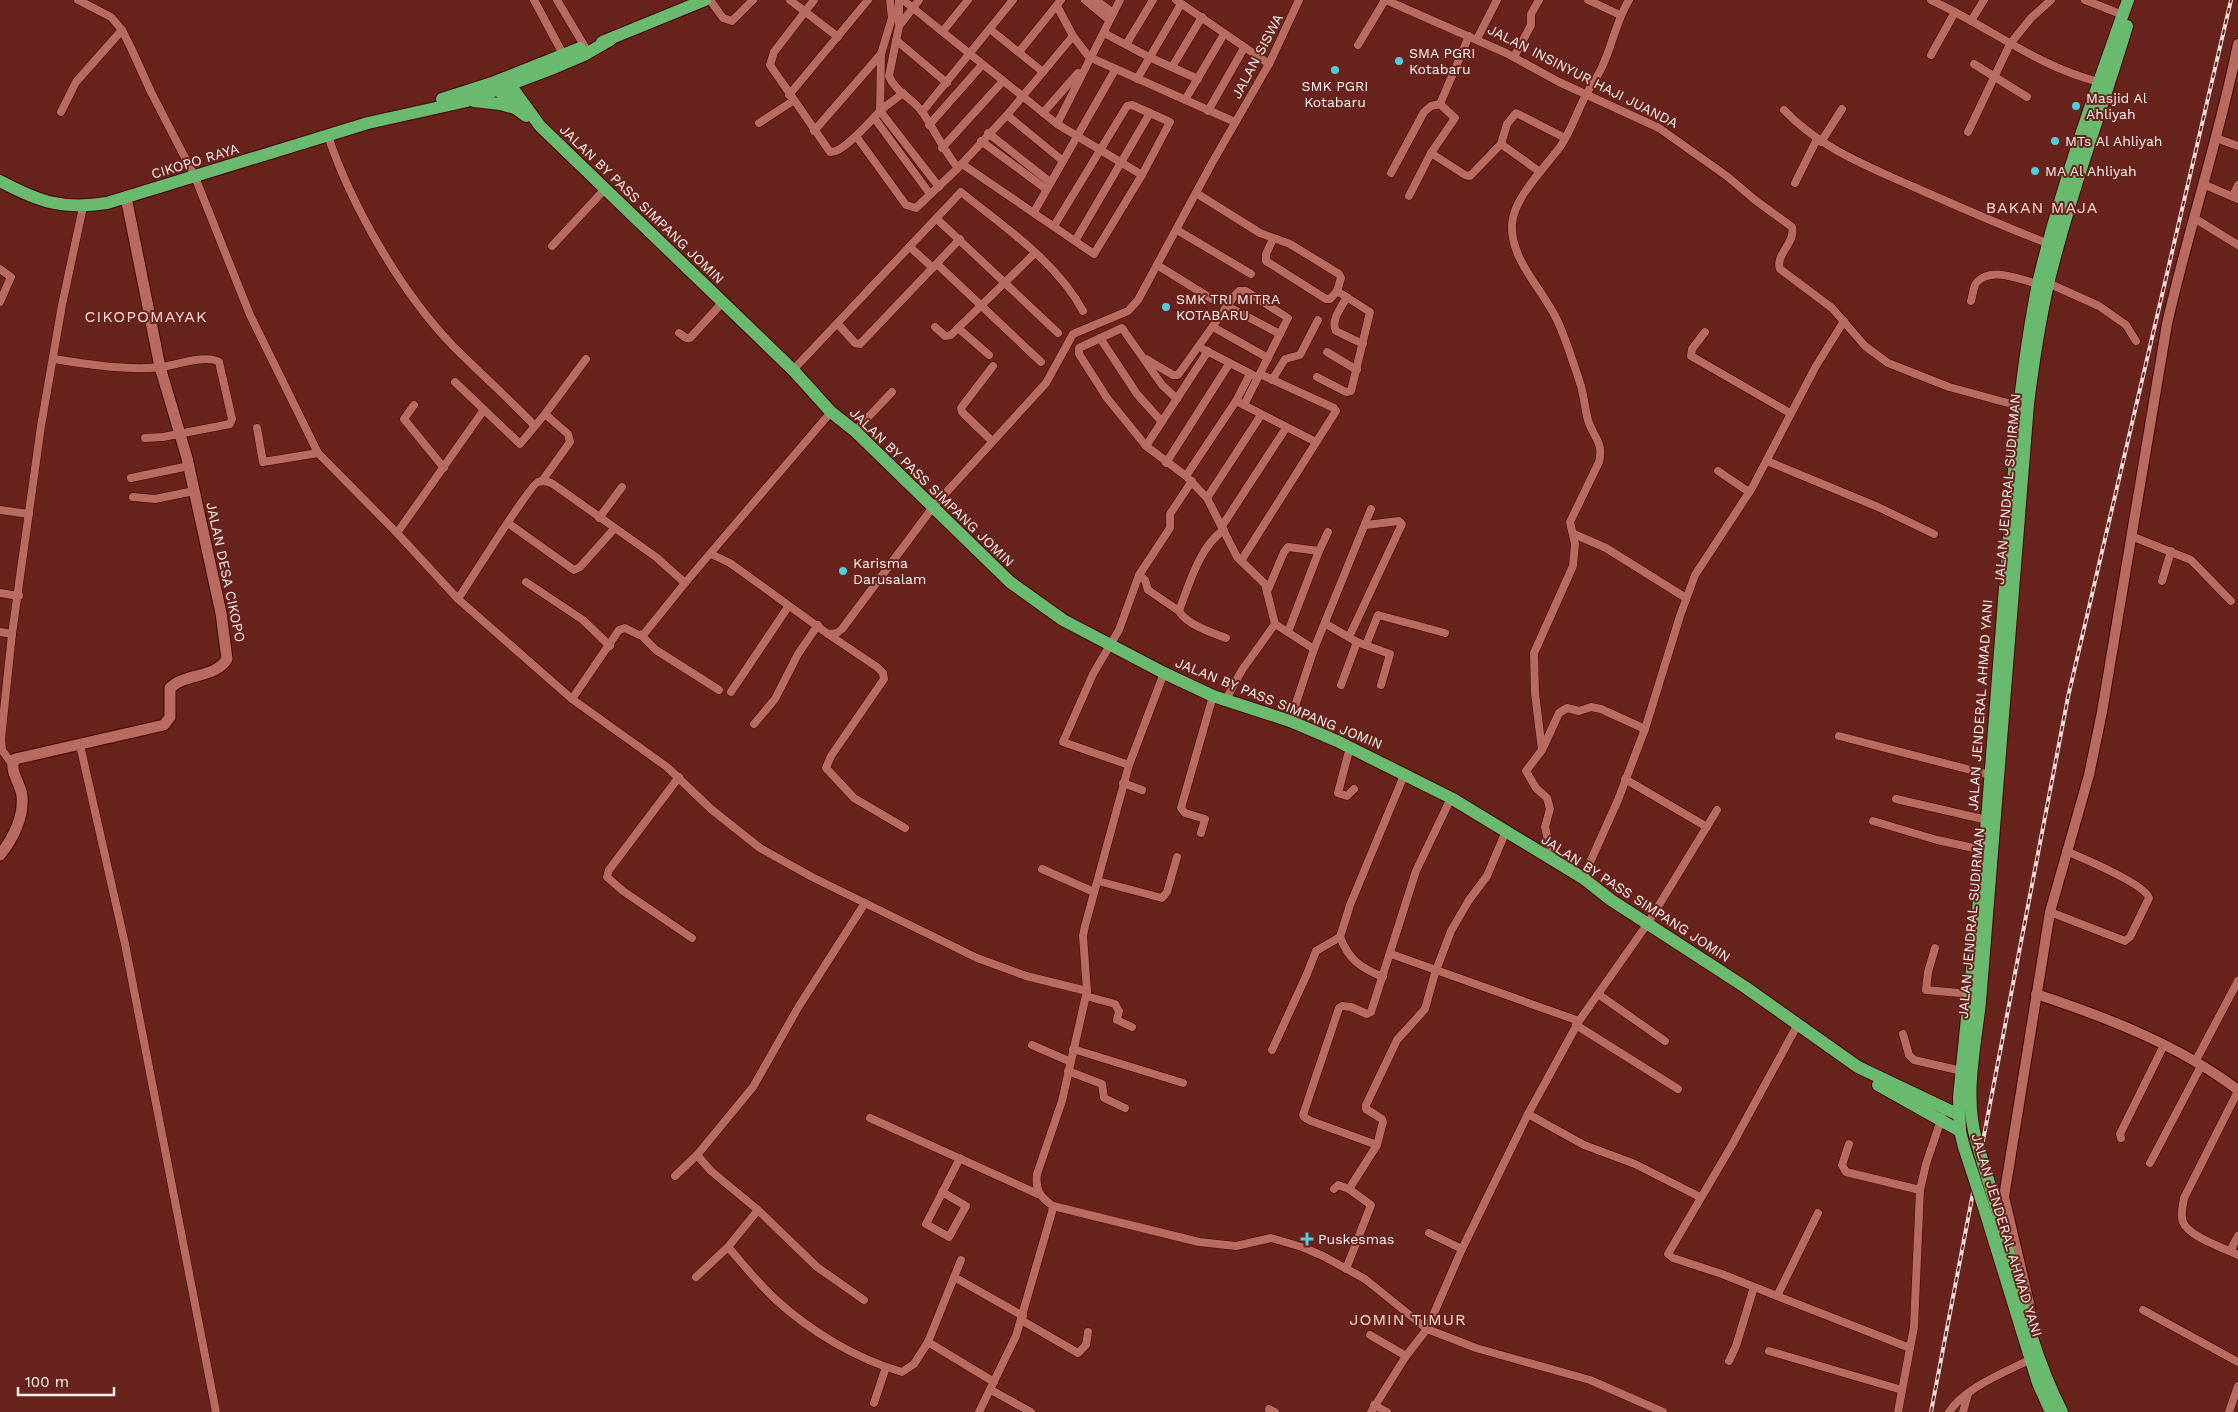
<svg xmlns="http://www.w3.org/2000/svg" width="2238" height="1412" font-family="'Work Sans',sans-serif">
<rect width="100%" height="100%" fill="#67231c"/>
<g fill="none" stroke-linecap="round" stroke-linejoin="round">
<g stroke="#480403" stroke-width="9">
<g id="minor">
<polyline points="78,0 111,17 122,30 131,48 151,92 195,177 250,315 318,453 397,533 458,599 572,699 667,767 711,809 760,848 812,877 977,958 1026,976 1087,991"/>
<polyline points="534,0 563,54"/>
<polyline points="557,0 585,47"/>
<polyline points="710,0 723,18 732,21 753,0"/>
<polyline points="790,0 838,37"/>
<path d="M814 0 774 52 770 65 830 152C843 154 872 119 881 110 888 104 896 99 903 93"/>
<polyline points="890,0 892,18 881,54 880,111 939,187"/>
<path d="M899 0V26L889 76C895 92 914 99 923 113 935 131 944 151 958 168"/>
<polyline points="903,0 1057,124 1142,175"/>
<polyline points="1085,0 1109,20"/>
<polyline points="1096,0 1113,13"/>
<polyline points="1176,0 1269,64"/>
<path d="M1386 0 1506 53 1559 82 1659 128 1728 177 1755 200 1792 227C1796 243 1775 254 1780 269L1832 308 1865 346 1888 363 1949 387 2019 406"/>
<polyline points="1588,0 1620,15"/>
<path d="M1931 0C1990 27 2034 65 2099 82"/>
<polyline points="2085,0 2123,15"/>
<polyline points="1057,6 1073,36 1089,57 1235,122"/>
<polyline points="1971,21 1984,0"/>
<polyline points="899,26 919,0"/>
<polyline points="991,30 1043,72"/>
<polyline points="943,31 968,0"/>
<polyline points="1104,33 1149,57 1198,79"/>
<polyline points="1477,39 1497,0"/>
<polyline points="896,40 947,83"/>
<polyline points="1127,43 1153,0"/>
<polyline points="1358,45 1385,0"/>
<polyline points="1019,52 1061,0"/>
<polyline points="1931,55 1955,12"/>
<polyline points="1514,57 1531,25 1531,14 1539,0"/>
<polyline points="1974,64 2027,97"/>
<polyline points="1172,67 1202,17"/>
<polyline points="1137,79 1181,4"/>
<polyline points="789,95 868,0"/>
<polyline points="1185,100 1224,34"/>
<path d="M1784 110C1820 148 1867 166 1914 187 1959 207 2003 226 2049 244"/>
<polyline points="1208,111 1244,48"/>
<polyline points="61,112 76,82 122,30"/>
<polyline points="922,112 1013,0"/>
<polyline points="1043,113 1078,73"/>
<polyline points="1007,115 1063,161"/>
<polyline points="875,119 930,194"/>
<polyline points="759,123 793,101"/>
<polyline points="1057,124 1120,0"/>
<polyline points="929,125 982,65"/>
<polyline points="814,131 881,54"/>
<polyline points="1968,132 2010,44 2031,18 2051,0"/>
<polyline points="988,133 1050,182"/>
<path d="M328 136C352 207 401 292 453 346 480 373 508 398 535 426"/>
<polyline points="856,136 906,205 916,208 958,168 1007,115 1073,36"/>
<polyline points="2216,138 2238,146"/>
<polyline points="981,141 1046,189"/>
<polyline points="1821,142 1842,109"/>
<polyline points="1501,144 1540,172"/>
<polyline points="942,148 1003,81"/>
<polyline points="1431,153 1465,175 1470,176 1501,144 1507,124 1516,113 1565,138"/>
<polyline points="962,164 1094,254 1142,175 1170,122 1132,105 1127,106 1054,226"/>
<polyline points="1391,173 1424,112 1431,106 1440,104 1469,36"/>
<polyline points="1795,183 1817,139"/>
<polyline points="2203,184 2238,199"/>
<polyline points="1196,193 1260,233 1290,244 1339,274 1341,278 1337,291 1370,312 1351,391 1346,392 1317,377"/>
<polyline points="1409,196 1431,153 1455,118 1440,104"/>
<polyline points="2233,196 2238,185"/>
<polyline points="1034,212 1115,70"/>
<polyline points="2194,218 2238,245"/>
<polyline points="937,219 1058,333"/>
<polyline points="1177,230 1251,274"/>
<polyline points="1273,239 1266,254 1266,261 1326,299 1330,299 1337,291"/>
<polyline points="1075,241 1150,113"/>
<polyline points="552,246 604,190"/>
<polyline points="910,247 933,268"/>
<polyline points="938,265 1041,362"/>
<polyline points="1157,265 1212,299"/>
<polyline points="0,269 11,277 0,302"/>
<polyline points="2048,283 2099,306 2126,325 2136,341"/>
<path d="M1347 297C1342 306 1330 321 1336 331L1363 344"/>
<path d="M1971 301C1973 295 1973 286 1977 282 1992 266 2021 280 2038 284"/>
<polyline points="1227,306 1280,334"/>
<polyline points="838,324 855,343 860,344 960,239"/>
<polyline points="935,327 945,336 951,335 1035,253"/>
<polyline points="1213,327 1268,358"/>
<polyline points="958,328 989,355"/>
<polyline points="1705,332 1692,349 1691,356 1790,413"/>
<polyline points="679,333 686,338 690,338 722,303"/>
<polyline points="1100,338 1137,394 1162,422"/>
<polyline points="1203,349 1253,375"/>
<polyline points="1327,352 1357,370"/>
<path d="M53 359C88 364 126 371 162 367 176 365 207 354 219 362L232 419 230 424 163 437 145 438"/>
<polyline points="1146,359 1173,375 1178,375 1235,295 1239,291 1246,291 1288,318 1244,405"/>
<path d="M793 370 961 192C1004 227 1056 261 1083 311"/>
<polyline points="1272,380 1285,359 1300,355 1318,320"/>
<polyline points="455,382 520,444 545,414 586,359"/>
<polyline points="1177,399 1162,385 1122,328 1079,348 1079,354 1107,398 1146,446 1186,476 1207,498 1237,557 1265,584 1275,624 1314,649"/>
<polyline points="1240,403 1316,442"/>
<polyline points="414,405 404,419 444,468"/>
<polyline points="257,428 263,462 318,453"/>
<polyline points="855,431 892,392"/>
<polyline points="992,441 962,412 961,408 993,366"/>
<polyline points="1146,446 1208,351"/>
<polyline points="1767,461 1878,507 1934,534"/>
<polyline points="1166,463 1229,364"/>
<polyline points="1718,471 1749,492"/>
<polyline points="1186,476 1236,401 1250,374"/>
<polyline points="131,478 189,466"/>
<polyline points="542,481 570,442 568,434 545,414"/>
<polyline points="133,497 155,499 194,491"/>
<polyline points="1207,498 1261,415"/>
<polyline points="0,510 29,514"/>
<polyline points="599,518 622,487"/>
<polyline points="508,523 574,570 580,567 614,529"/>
<polyline points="1222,526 1286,428"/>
<path d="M1224 530C1201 544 1188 586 1179 611 1186 624 1212 633 1226 638"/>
<polyline points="397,533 483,411"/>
<polyline points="1574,534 1606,548 1686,598"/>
<polyline points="2136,538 2191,560 2231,601"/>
<polyline points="1319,551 1328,532"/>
<polyline points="711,554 730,563 828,634 837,633 842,629 933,507 1046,383 1073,334 1128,311 1138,300 1212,163 1269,64 1299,0"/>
<polyline points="1241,561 1336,411 1334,408 1260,374"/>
<polyline points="1139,575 1145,580 1148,590 1179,611"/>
<polyline points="2162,581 2171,551"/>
<polyline points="526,582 583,620 610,646"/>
<polyline points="1267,592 1284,552 1288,547 1319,551 1288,632"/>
<polyline points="0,593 19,596"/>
<path d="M458 599C468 584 530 485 538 482 543 480 549 482 553 484L656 557 685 583"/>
<polyline points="1326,624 1357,642 1390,654 1381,685"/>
<polyline points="0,632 12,634"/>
<polyline points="828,634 877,667 883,673 884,679 831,756 826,768 854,798 905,828"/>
<polyline points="641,635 656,650 719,690"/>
<polyline points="1349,637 1402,524 1399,521 1366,525"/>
<polyline points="1366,645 1378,615 1445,633"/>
<polyline points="1341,685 1357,642"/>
<polyline points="731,692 788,607"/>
<polyline points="572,699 619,630 625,628 639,635 644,634 685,583 831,412"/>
<polyline points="1225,701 1242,670 1275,624"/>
<polyline points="1290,721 1314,649 1371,509"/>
<polyline points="754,724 775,699 798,654 818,625"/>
<polyline points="1839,736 1990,775"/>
<polyline points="80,745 125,944 216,1412"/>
<polyline points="1350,747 1338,793 1347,796 1354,789"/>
<polyline points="1543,748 1559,713 1567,708 1579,711 1591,707 1601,709 1645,729"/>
<polyline points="12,764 2,750 1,739 12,634 41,426 62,305 83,207"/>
<polyline points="1129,765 1063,742 1093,674 1119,630 1139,575 1170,528 1170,514 1192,481"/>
<polyline points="679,777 609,870 607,877 623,891 692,938"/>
<polyline points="1625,779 1707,827"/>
<polyline points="1123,783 1142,790"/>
<polyline points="1896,799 1987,820"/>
<polyline points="1873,821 1937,840 1983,850"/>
<polyline points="1201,833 1205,819 1185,813 1181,808 1213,696"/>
<path d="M1552 858 1545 827 1550 809 1547 798 1536 788 1526 771 1542 750 1535 693 1534 653 1573 566 1575 544 1570 522 1599 462C1604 442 1593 437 1588 420 1585 409 1584 397 1581 386 1574 365 1567 342 1558 322 1544 290 1510 261 1512 224 1514 196 1547 166 1562 144 1572 128 1578 109 1587 93 1592 84 1598 76 1602 67 1613 44 1616 21 1629 0"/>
<polyline points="1042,869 1094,892"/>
<polyline points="1583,878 1618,800 1645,729 1680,616 1695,575 1752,488 1816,366 1844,321"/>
<polyline points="1098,881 1162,898 1167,892 1177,857"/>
<path d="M2050 912 2125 941 2130 937 2149 898C2145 884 2082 858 2066 851"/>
<path d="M1340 937C1349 960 1361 968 1383 977"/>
<polyline points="1935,948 1928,972 1926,990 1970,994"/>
<polyline points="1391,954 1579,1021"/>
<polyline points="1598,994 1665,1041"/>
<polyline points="1086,996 1115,1004 1119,1011 1117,1020 1132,1027"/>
<polyline points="1798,1024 1732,1145 1668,1254 1673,1258 1722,1274 1777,1296 1818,1213"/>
<polyline points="1576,1025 1678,1089"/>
<polyline points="1903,1034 1909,1055 1914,1060 1962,1071"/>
<polyline points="1032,1045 1071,1062"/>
<polyline points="1073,1049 1183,1083"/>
<polyline points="1272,1050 1307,974 1316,951 1340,937 1350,905 1405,773"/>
<polyline points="2195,1062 2238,981"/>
<polyline points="1068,1071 1102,1084 1104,1098 1125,1108"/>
<path d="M2238 1091 2184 1198C2183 1205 2180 1215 2183 1222 2189 1237 2224 1248 2238 1255"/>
<polyline points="1528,1114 1584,1145 1635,1164 1700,1197"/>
<polyline points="870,1118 1038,1194"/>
<polyline points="2121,1138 2120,1134 2164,1045"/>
<polyline points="1849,1144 1842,1165 1846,1172 1920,1190"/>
<polyline points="1377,1145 1311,1121 1304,1117 1303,1115 1339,1008 1342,1006 1351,1007 1367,1014 1371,1012 1416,871 1451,798"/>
<polyline points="697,1155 711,1171 758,1210 817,1267 864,1300"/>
<polyline points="2150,1163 2201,1066"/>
<polyline points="675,1176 697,1155 753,1087 799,1006 865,903"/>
<polyline points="1334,1189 1338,1185 1349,1189"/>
<polyline points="942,1192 966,1206 949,1237 926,1224 960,1158"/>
<polyline points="1053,1206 1199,1242 1236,1246 1271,1238 1302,1247 1323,1256 1365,1279 1427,1329 1476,1348 1590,1380 1663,1412"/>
<polyline points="1429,1233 1462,1249"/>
<path d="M728 1247C743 1264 758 1283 775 1299 810 1331 856 1359 902 1372L914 1364 928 1342 994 1382"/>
<polyline points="2230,1251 2238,1236"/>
<polyline points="1346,1269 1371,1205 1349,1189 1377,1145 1383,1122 1382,1119 1366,1109 1366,1105 1397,1040 1425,1009 1435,973 1451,931 1469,900 1487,876 1506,831"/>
<polyline points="696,1277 728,1247 758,1210"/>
<polyline points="954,1277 1023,1316"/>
<polyline points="1777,1296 1910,1348"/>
<polyline points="2143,1310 2238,1362"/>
<polyline points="1021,1320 1078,1353 1086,1345 1088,1332"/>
<polyline points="1370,1335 1406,1356"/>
<polyline points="928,1342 961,1260"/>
<polyline points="1769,1351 1902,1390"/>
<polyline points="1729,1361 1736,1346 1754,1287"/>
<polyline points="991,1390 1031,1412"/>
<polyline points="874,1403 886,1367"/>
<polyline points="1374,1405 1387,1412"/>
<polyline points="1269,1409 1275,1412"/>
<path d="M979 1412 1016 1336 1052 1212 1053 1206C1040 1197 1035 1190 1037 1174L1062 1101 1084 1004 1087 991 1083 936 1085 926 1129 765 1164 673"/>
<polyline points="1371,1412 1406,1356 1427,1329 1462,1249 1528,1114 1579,1021 1648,923 1717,810"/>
<polyline points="1898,1412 1914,1327 1920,1190 1926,1164 1942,1117"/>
<path d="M1949 1412C1967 1386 2006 1372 2033 1358"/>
<polyline points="1963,1412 1968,1394"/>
<polyline points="2229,1412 2238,1386"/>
</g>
</g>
<g stroke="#480403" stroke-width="12">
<g id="tertiary">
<path d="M2036 994C2106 1017 2179 1045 2238 1090"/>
<path d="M2029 1323 2030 1307 2004 1197 2050 912 2089 775 2102 712 2167 324C2188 230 2219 139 2238 44"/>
</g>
</g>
<g stroke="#480403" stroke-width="13">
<path id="secondary" d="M0 855C13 839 24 817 22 796 21 784 8 770 15 759L164 725 170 717V688C185 673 216 678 227 659L221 613 187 458 160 367 126 197"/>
</g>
<g stroke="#480403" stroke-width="14">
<g id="trunk">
<polyline points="602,42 705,0"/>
<polyline points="505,78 540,126 793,370 831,412 855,431 1010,582 1063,620 1164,673 1213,696 1290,721 1337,741 1451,798 1583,878 1611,900 1745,987 1858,1067 1959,1115"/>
<polyline points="494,85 515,108 526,116"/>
<polyline points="442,99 492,83 580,48"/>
<polyline points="474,101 500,104 515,108"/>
<path d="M0 181C39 202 63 210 107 203L368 123 467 101 551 69 584 55 610 40"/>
<polyline points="1878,1085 1960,1131"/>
<path d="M1977 1143C1963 1097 1975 1048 1980 1002L2028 404C2033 364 2039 324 2048 284 2069 197 2101 112 2127 26"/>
<path d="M1964 1147 1960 1131 1959 1097 1987 820 2019 406C2025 362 2030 318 2040 275 2063 181 2096 90 2128 0"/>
<path d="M1996 1206C2015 1274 2029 1348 2062 1412"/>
<polyline points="1985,1211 2038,1383 2051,1412"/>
</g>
</g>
<use href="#minor" stroke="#b86c61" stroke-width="8"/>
<use href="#tertiary" stroke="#b86c61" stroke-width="10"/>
<use href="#secondary" stroke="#b86c61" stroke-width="11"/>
<use href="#trunk" stroke="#69ba6e" stroke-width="12"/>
<g stroke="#ebdbd9" stroke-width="4">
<polyline id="rail" points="1931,1412 2068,697 2231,0"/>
</g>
<use href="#rail" stroke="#67231c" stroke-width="2" stroke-dasharray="5.5" stroke-linecap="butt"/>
<g stroke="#480403" stroke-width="14" stroke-linecap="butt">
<g id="trunk-bridge">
<polyline points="1977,1143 1996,1206"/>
<polyline points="1964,1147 1985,1211"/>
</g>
</g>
<use href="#trunk-bridge" stroke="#69ba6e" stroke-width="12"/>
</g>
<g fill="#53cadc" stroke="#67231c" stroke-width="2">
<circle cx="1399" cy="61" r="5"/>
<circle cx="1335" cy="70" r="5"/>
<circle cx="2076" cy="106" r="5"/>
<circle cx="2055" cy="141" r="5"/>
<circle cx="2035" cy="171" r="5"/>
<circle cx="1166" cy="307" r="5"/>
<circle cx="843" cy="571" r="5"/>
<path d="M1304.5 1231.5h5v5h5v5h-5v5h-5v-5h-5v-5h5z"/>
</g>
<g text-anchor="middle" stroke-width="4" stroke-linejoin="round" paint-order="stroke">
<g font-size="14" fill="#fbf2f0" stroke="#67231c" text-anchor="start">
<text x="1409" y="58">SMA PGRI<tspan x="1409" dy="16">Kotabaru</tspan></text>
<text x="1335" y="91" text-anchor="middle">SMK PGRI<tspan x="1335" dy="16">Kotabaru</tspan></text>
<text x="2086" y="103">Masjid Al<tspan x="2086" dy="16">Ahliyah</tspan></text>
<text x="2065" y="146">MTs Al Ahliyah</text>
<text x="2045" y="176">MA Al Ahliyah</text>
<text x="1176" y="304">SMK TRI MITRA<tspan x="1176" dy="16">KOTABARU</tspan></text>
<text x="853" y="568">Karisma<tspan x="853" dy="16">Darusalam</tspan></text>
<text x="1318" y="1244">Puskesmas</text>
</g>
<g font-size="14" fill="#fbf2f0" stroke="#67231c">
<text transform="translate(1257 56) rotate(-62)" y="5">JALAN SISWA</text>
<text transform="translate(1583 76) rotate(27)" y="5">JALAN INSINYUR HAJI JUANDA</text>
<text transform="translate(195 161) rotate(-17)" y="5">CIKOPO RAYA</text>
<text transform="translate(642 204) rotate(44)" y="5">JALAN BY PASS SIMPANG JOMIN</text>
<text transform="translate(932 487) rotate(44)" y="5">JALAN BY PASS SIMPANG JOMIN</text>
<text transform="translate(2007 489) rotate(-85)" y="5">JALAN JENDRAL SUDIRMAN</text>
<text transform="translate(226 572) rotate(78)" y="5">JALAN DESA CIKOPO</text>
<text transform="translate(1279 703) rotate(22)" y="5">JALAN BY PASS SIMPANG JOMIN</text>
<text transform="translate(1980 705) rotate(-86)" y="5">JALAN JENDERAL AHMAD YANI</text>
<text transform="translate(1636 898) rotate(33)" y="5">JALAN BY PASS SIMPANG JOMIN</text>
<text transform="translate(1971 923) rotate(-85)" y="5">JALAN JENDRAL SUDIRMAN</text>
<text transform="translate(2007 1235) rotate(73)" y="5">JALAN JENDERAL AHMAD YANI</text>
</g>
<g font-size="16" letter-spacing="1" fill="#fbd8d3" stroke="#67231c">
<text x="2042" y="213">BAKAN MAJA</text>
<text x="146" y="322">CIKOPOMAYAK</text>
<text x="1408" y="1325">JOMIN TIMUR</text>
</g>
</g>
<path d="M18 1387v8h96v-8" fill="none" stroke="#fbf2f0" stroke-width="2.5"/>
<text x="25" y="1387" font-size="15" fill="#fbf2f0" stroke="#67231c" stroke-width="4" paint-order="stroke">100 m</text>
</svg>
